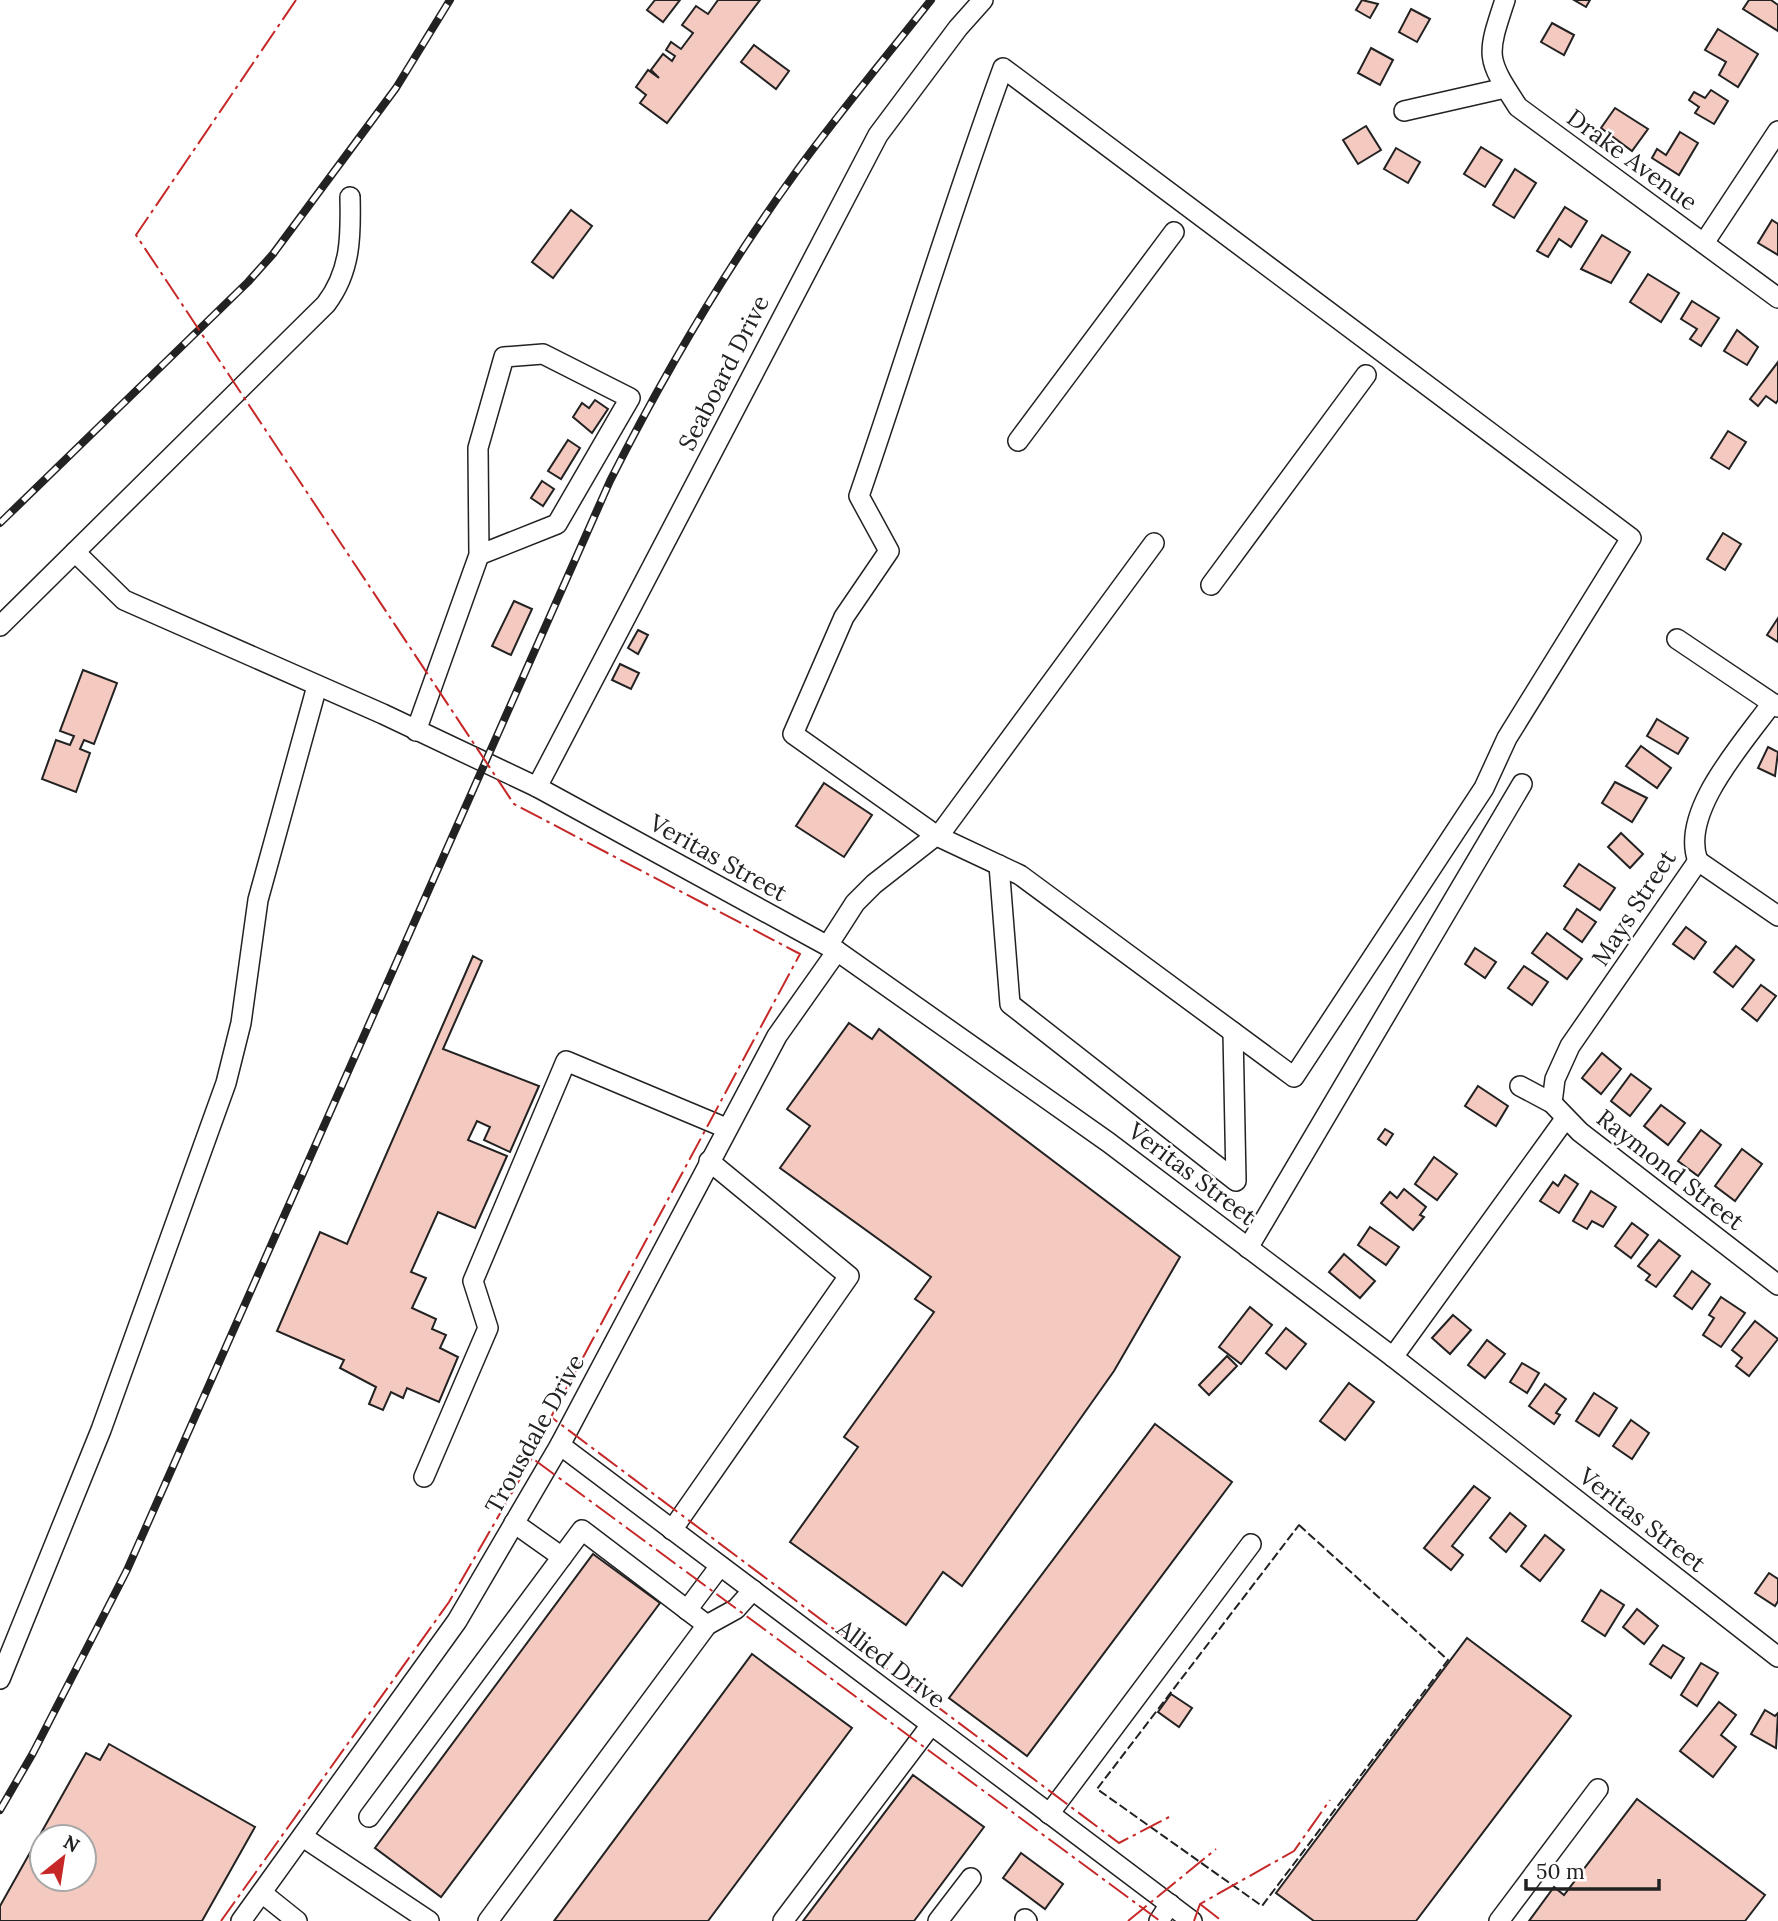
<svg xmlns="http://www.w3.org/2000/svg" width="1778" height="1921" font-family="Lora,serif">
<rect width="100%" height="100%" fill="#fff"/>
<g fill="#f3c9c0" stroke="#222" stroke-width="2" fill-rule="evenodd">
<polygon points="655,0 680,0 663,22 647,10"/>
<polygon points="718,0 760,0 667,123 640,103 646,95 636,87 648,70 659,78 651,70 663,54 672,61 675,56 666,50 671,42 681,49 693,33 682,25 696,6 708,14"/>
<polygon points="1362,0 1378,4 1370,18 1356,10"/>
<polygon points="1574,0 1590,0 1586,7"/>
<polygon points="1749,0 1771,0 1778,5 1778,31 1743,9"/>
<polygon points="1411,9 1430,19 1417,42 1399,32"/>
<polygon points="1552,23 1574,35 1564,55 1541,42"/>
<polygon points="1718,29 1758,54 1738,87 1719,75 1726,62 1705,50"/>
<polygon points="754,45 789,71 776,89 741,62"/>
<polygon points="1371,48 1393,60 1380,85 1358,73"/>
<polygon points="1711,90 1728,101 1714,124 1695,113 1699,107 1689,100 1694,92 1705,98"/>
<polygon points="1615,108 1648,129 1632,151 1601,128"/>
<polygon points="1366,126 1381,150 1358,164 1343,140"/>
<polygon points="1680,132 1698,143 1679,175 1652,158 1657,149 1666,155"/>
<polygon points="1481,147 1502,160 1485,187 1464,174"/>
<polygon points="1396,148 1420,162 1408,183 1384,169"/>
<polygon points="1515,169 1536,183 1514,218 1493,205"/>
<polygon points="1565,207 1587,221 1571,247 1559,239 1548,257 1537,251"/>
<polygon points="571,210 592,226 553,278 532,262"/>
<polygon points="1772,220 1778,224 1778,255 1758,243"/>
<polygon points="1602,235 1630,252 1611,283 1581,269"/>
<polygon points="1648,274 1679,293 1661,322 1630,302"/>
<polygon points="1692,301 1719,318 1701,346 1690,339 1697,329 1681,319"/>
<polygon points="1737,330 1758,347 1747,365 1724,351"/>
<polygon points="1778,362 1778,400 1776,403 1766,396 1758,406 1750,399"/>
<polygon points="595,400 608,409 592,433 573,417 582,403 589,408"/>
<polygon points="1728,431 1746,442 1729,469 1711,458"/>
<polygon points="568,440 580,448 561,479 548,471"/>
<polygon points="542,481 554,489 543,506 531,498"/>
<polygon points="1723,533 1741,544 1725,570 1707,559"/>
<polygon points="514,601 532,609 511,655 492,646"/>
<polygon points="1778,618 1778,642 1767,635"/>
<polygon points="638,630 648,635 638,654 628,648"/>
<polygon points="620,664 639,673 631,689 612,680"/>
<polygon points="83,670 117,683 94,744 84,740 80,749 90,753 76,792 42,779 56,740 70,745 74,736 60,731"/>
<polygon points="1657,719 1688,738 1678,754 1647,736"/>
<polygon points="1641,746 1671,768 1657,788 1626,766"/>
<polygon points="1768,747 1778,752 1775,776 1758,768"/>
<polygon points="1615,782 1647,798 1632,822 1602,803"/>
<polygon points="824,783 872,815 844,857 796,826"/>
<polygon points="1621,833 1643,854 1630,868 1608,847"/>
<polygon points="1579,864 1615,888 1600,910 1564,886"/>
<polygon points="1577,909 1596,922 1582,942 1564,929"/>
<polygon points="1686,927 1706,942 1694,959 1673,944"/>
<polygon points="1547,933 1582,959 1567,979 1532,953"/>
<polygon points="1736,946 1754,960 1733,987 1714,972"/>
<polygon points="1475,948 1496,962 1485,978 1465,964"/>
<polygon points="473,956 482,961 443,1049 539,1086 510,1152 484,1140 490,1127 477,1121 468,1140 507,1156 475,1228 438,1212 411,1272 426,1278 412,1308 436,1319 432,1329 446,1335 440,1348 458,1357 439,1402 407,1388 403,1398 391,1392 383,1410 369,1404 376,1387 340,1368 344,1360 277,1331 320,1232 347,1244"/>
<polygon points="1524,966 1548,982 1532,1005 1508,988"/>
<polygon points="1761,985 1776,996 1757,1021 1742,1009"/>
<polygon points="849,1023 872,1039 879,1029 1180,1257 1114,1371 962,1586 943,1572 906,1625 790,1542 858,1447 844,1437 934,1312 915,1299 931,1277 780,1168 810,1126 787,1109"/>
<polygon points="1602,1053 1621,1069 1601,1094 1582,1078"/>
<polygon points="1631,1074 1651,1089 1630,1116 1611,1101"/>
<polygon points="1478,1086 1508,1106 1496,1126 1465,1106"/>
<polygon points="1661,1105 1685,1123 1668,1145 1644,1126"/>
<polygon points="1385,1129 1393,1134 1386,1145 1378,1139"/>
<polygon points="1701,1130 1721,1145 1698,1176 1678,1161"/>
<polygon points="1742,1149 1762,1164 1735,1201 1715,1186"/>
<polygon points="1434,1157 1457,1174 1437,1200 1415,1184"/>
<polygon points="1565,1175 1578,1184 1559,1213 1540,1201 1553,1182 1558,1186"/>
<polygon points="1404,1189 1426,1207 1420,1215 1424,1217 1413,1230 1381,1203 1390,1192 1397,1198"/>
<polygon points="1591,1191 1616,1207 1603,1227 1592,1221 1587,1229 1573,1221"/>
<polygon points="1632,1223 1648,1235 1631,1258 1615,1246"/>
<polygon points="1370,1227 1399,1247 1386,1265 1358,1245"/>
<polygon points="1659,1240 1680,1256 1656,1287 1646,1280 1650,1275 1638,1266"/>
<polygon points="1344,1254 1375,1281 1360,1298 1329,1272"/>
<polygon points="1692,1271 1710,1284 1692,1309 1674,1296"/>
<polygon points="1721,1297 1745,1313 1721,1347 1703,1335 1714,1318 1709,1315"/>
<polygon points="1250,1307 1272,1325 1241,1364 1219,1347"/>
<polygon points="1453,1315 1471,1330 1450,1354 1432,1338"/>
<polygon points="1755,1321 1778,1339 1749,1376 1736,1366 1742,1358 1732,1350"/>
<polygon points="1286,1328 1306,1344 1286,1369 1266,1353"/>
<polygon points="1487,1340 1505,1354 1485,1378 1468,1365"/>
<polygon points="1227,1356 1237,1366 1209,1395 1199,1385"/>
<polygon points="1522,1363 1539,1373 1527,1393 1510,1382"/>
<polygon points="1349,1383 1374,1402 1345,1440 1320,1421"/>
<polygon points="1545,1384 1566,1399 1556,1413 1560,1415 1554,1424 1529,1406"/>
<polygon points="1594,1393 1617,1408 1599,1436 1576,1421"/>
<polygon points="1631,1420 1649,1433 1632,1459 1613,1446"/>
<polygon points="1155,1424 1232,1482 1027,1756 949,1698"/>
<polygon points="1474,1486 1490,1498 1452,1546 1463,1555 1451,1570 1424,1548"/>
<polygon points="1510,1513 1526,1526 1506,1552 1490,1538"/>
<polygon points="1545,1535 1564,1550 1540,1581 1521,1566"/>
<polygon points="593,1554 660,1603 441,1897 375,1848"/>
<polygon points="1769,1573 1778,1579 1778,1601 1775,1606 1755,1593"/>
<polygon points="1601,1590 1624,1605 1605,1636 1582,1621"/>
<polygon points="1637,1609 1658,1626 1644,1644 1623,1627"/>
<polygon points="1467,1638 1571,1716 1416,1921 1314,1921 1276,1893"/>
<polygon points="1663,1645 1684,1658 1671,1678 1650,1664"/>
<polygon points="752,1654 852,1728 708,1921 554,1921"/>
<polygon points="1701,1663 1718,1673 1697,1706 1681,1695"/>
<polygon points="1171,1694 1192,1708 1179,1727 1158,1712"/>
<polygon points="1719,1702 1736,1715 1721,1735 1736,1747 1713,1777 1680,1751"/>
<polygon points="1765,1710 1775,1716 1778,1713 1776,1748 1751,1734"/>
<path d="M109 1744 255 1827 202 1921H0V1906L86 1753 100 1760ZM42 1837H84V1879H42Z"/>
<polygon points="913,1775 984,1827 914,1921 803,1921"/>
<polygon points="1637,1799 1765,1895 1745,1921 1529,1921 1554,1887 1564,1895"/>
<polygon points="1021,1853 1063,1884 1045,1909 1003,1878"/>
</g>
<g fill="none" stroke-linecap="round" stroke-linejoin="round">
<g stroke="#222" stroke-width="22">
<g id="minor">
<path d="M1505 0C1486 57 1486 58 1518 107L1778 298"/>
<path d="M1003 68 1631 538 1507 738 1484 788 1294 1077 1020 875 937 836 793 734 844 617 889 551 859 496C908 354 951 210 1003 68Z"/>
<polyline points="1404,111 1505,88"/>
<polyline points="1704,243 1778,131"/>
<polyline points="1018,441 1174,232"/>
<polyline points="75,552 124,600 383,714 537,787 837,951 1108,1142 1393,1357 1778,1657"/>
<polyline points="1211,585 1366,375"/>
<path d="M0 626 326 304C351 271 351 236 350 197"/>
<polyline points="1677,639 1778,707"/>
<polyline points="416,731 479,555 478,448 504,357 543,354 630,398 557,524 479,555"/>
<polyline points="537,787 878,135 958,28 983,0"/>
<path d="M1698 861C1679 812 1745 741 1772 703"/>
<polyline points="1698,861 1778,916"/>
<polyline points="999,865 1010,1004 1236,1181 1233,1032"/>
<polyline points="828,945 855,903 874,884 943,830 1154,543"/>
<polyline points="1520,1086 1552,1103 1580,1132 1778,1285"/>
<polyline points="1552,1103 1555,1079 1570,1046 1698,861"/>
<polyline points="1248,1248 1522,784"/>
<polyline points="1393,1357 1565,1119"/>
<polyline points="560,1445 1192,1921"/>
<polyline points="424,1477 488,1328 473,1281 566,1061 726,1128"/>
<polyline points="514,1523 562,1557"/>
<polyline points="672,1530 849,1276 709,1161"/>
<polyline points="687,1610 720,1566"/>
<polyline points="0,1679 101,1430 226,1083 241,1023 258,900 317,686"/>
<polyline points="1049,1814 1251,1544"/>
<polyline points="369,1817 582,1530 707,1625"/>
<polyline points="303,1837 429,1921"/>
<polyline points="262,1893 297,1921"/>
<polyline points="1025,1919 1027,1921"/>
<polyline points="241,1921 457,1621 560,1445 777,1036 837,951"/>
<polyline points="488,1921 707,1625 736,1609 753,1590"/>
<polyline points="783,1921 931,1725"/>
<polyline points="938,1921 971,1878"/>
<polyline points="1159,1921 1170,1904"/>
<polyline points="1499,1921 1598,1789"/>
</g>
</g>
<use href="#minor" stroke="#fff" stroke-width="19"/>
<g stroke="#222" stroke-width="8">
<g id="rail">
<polyline points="0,523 248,282 273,254 396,88 450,0"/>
<path d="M0 1810 33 1753 127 1570 610 481C664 374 725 270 796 172 839 113 886 57 931 0"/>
</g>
</g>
<use href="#rail" stroke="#fff" stroke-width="5" stroke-dasharray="16" stroke-linecap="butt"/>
<polygon stroke="#222" stroke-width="2" stroke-dasharray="9 3.5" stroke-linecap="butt" points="1299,1525 1448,1660 1262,1906 1097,1789"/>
<g stroke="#c62828" stroke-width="2" stroke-dasharray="24 5 3.5 5" stroke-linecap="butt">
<polyline points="296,0 136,235 514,804 800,954 551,1417 1119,1843 1171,1816"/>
<polyline points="1200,1904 1222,1921"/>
<polyline points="221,1921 449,1602 532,1458 1160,1921"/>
<polyline points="1128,1921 1216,1849"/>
<polyline points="1194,1921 1200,1904 1294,1851 1330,1800"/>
</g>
</g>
<g text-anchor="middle" stroke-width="5" stroke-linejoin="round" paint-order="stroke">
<g font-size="24" fill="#222" stroke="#fff">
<text transform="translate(1632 160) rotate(36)" y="8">Drake Avenue</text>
<text transform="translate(724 373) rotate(-63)" y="8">Seaboard Drive</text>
<text transform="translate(718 858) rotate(29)" y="8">Veritas Street</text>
<text transform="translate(1634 908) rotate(-57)" y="8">Mays Street</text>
<text transform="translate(1670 1170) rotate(38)" y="8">Raymond Street</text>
<text transform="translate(1192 1174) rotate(37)" y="8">Veritas Street</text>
<text transform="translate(535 1434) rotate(-61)" y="8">Trousdale Drive</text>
<text transform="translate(1642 1520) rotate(38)" y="8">Veritas Street</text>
<text transform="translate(891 1664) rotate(37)" y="8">Allied Drive</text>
</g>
</g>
<g transform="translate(63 1858) rotate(30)"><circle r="33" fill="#ffffff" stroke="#a7a7a7" stroke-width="2"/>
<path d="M0-5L12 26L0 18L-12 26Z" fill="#c62828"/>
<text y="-10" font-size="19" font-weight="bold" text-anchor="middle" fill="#222222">N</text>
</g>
<path d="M1526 1879v10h133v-10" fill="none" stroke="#222222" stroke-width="3.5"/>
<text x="1536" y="1879" font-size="21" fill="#222222" stroke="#ffffff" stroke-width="5" paint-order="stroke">50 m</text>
</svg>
